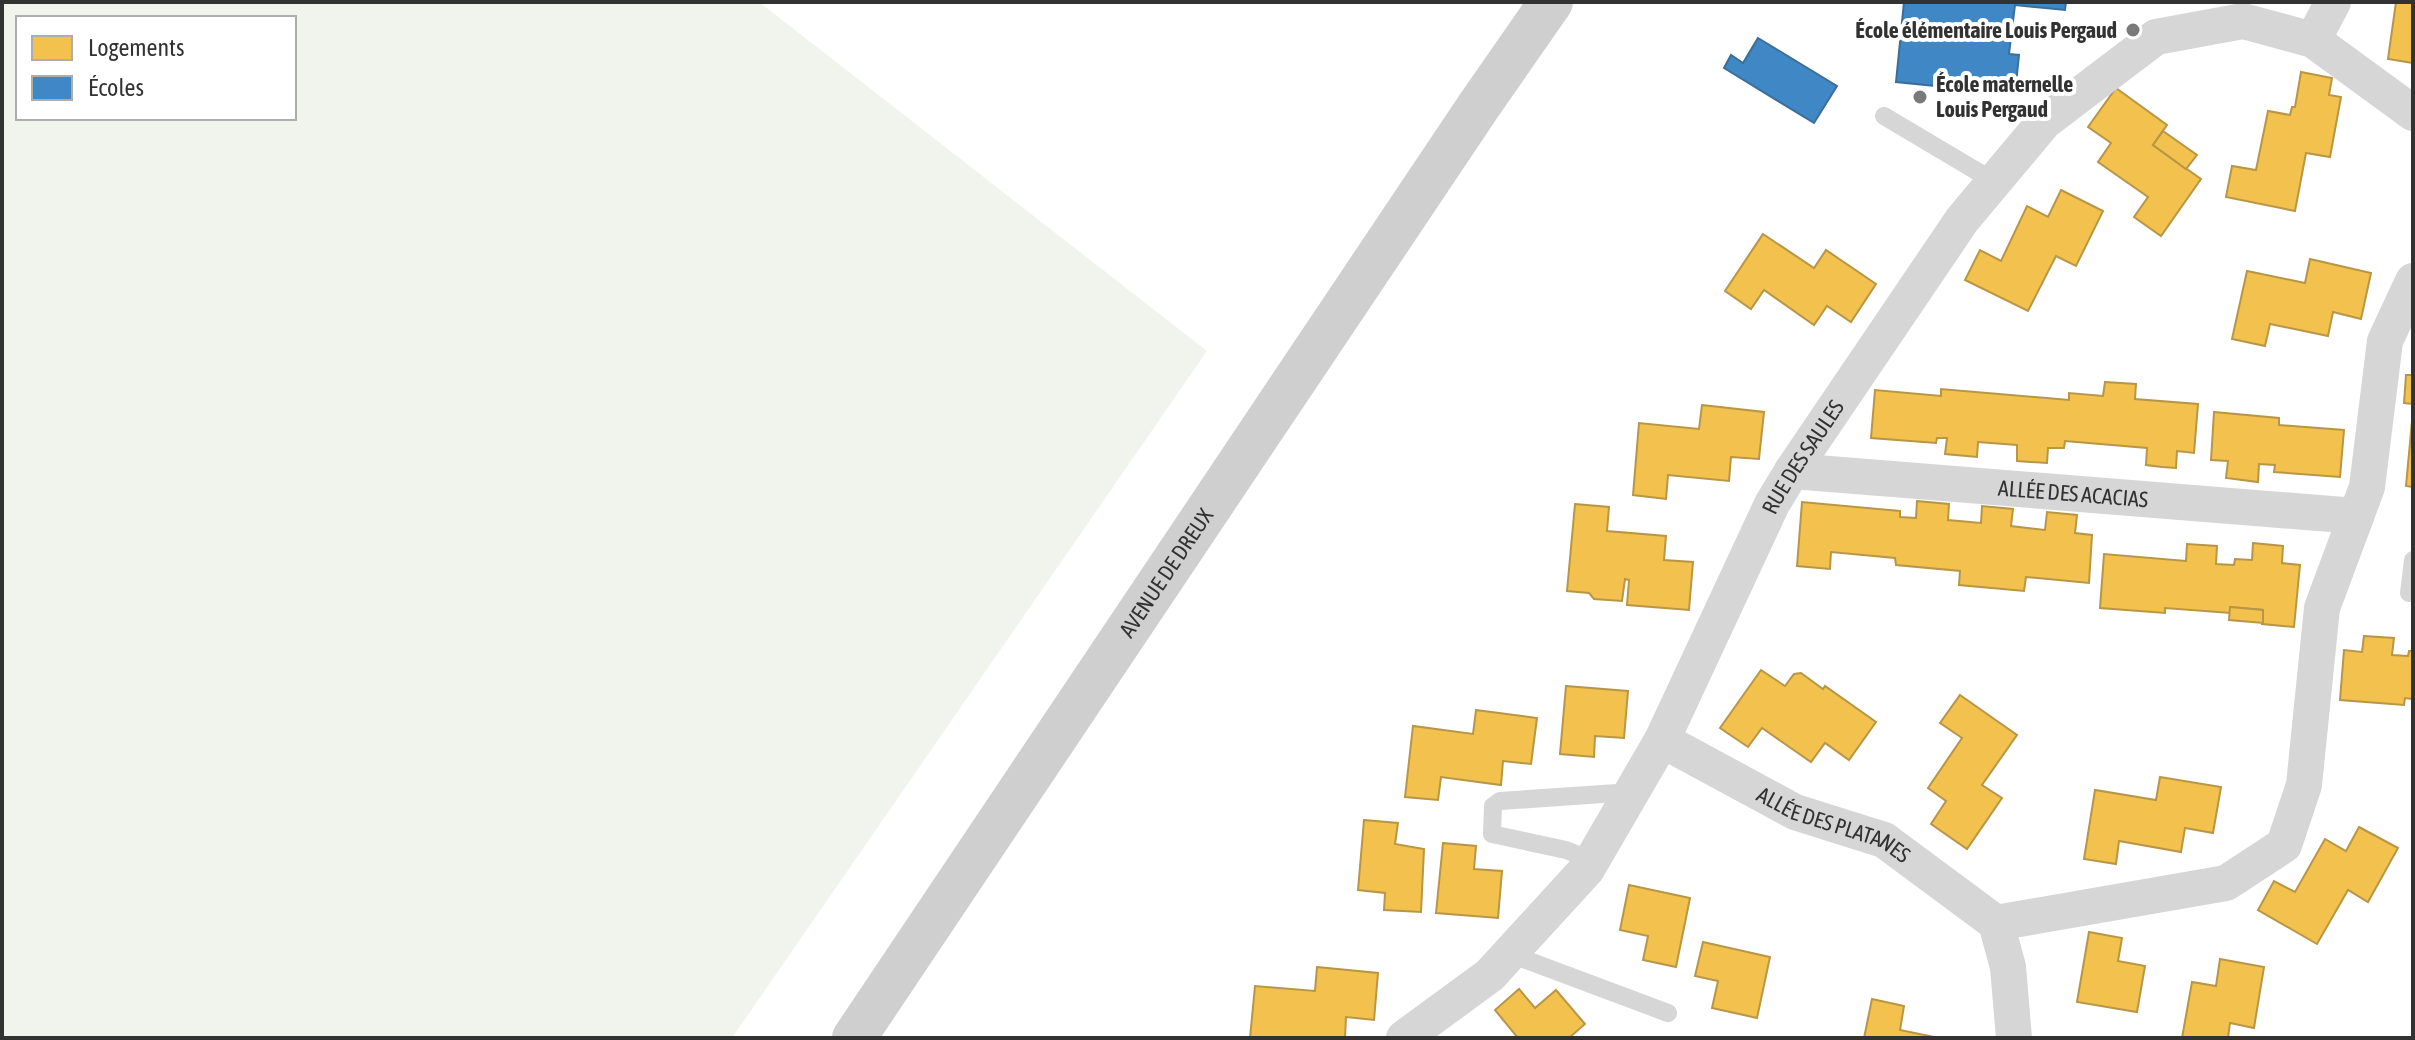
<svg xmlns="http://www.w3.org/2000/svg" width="2415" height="1040" font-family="'Asap Condensed',sans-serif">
<rect width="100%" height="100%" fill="#fff"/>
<path fill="#f1f4ed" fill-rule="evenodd" d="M2 2H759L1207 351 732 1038H2ZM18 18H294V118H18Z"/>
<g fill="#f2c14e" stroke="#b89646" stroke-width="2">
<polygon points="2396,2 2413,2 2413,63 2388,59"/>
<polygon points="2301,72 2332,78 2329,95 2341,97 2330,157 2306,153 2295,211 2226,197 2232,166 2256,170 2268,111 2290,115 2292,107 2295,107"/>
<polygon points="2116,88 2167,125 2153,145 2201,179 2161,236 2134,217 2148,197 2098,162 2111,143 2088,127"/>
<polygon points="2163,131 2197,155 2186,169 2153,145"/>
<polygon points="2061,190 2103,211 2076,266 2056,256 2028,311 1965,280 1980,250 2001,261 2027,206 2048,217"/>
<polygon points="1763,234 1814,268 1826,250 1876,284 1851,322 1827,306 1814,325 1764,290 1751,309 1725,291"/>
<polygon points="2310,259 2371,273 2361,319 2333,312 2328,336 2270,324 2265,346 2232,339 2247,271 2305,283"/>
<polygon points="2406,375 2413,375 2413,404 2404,403"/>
<polygon points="2105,382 2136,384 2135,399 2198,404 2194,453 2177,451 2176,468 2162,467 2146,465 2147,448 2065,441 2064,448 2048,448 2047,463 2017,461 2017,445 1978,442 1977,457 1945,454 1947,438 1937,438 1936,443 1871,438 1875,390 1941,396 1941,389 2069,400 2069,393 2103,396"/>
<polygon points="1702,405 1764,412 1759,459 1731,457 1729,481 1668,475 1666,499 1633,495 1639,423 1699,429"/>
<polygon points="2214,412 2279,418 2279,425 2344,430 2340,477 2274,472 2275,465 2259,464 2258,482 2226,478 2228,461 2211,460"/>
<polygon points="2412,421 2413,421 2413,487 2406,486"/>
<polygon points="1917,501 1949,504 1948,520 1981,523 1982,506 2013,509 2011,526 2045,530 2047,512 2077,515 2075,533 2092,535 2089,583 2026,577 2024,591 1959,585 1960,571 1896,565 1895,558 1831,552 1830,569 1797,566 1802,502 1900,511 1900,517 1916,518"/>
<polygon points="1575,504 1609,507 1607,531 1666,536 1664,560 1693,562 1689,610 1627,605 1629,580 1625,579 1622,601 1594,599 1589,593 1567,591"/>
<polygon points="2253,543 2283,546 2282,563 2300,565 2294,627 2262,624 2263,610 2230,607 2230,613 2165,608 2165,613 2100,608 2104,554 2186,561 2187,544 2217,546 2216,564 2234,565 2235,559 2252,560"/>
<polygon points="2230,607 2263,610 2263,623 2229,620"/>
<polygon points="2364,636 2394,638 2392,655 2408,656 2409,651 2413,651 2413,699 2405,698 2404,705 2340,700 2344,650 2362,652"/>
<polygon points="1761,670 1785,686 1794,674 1801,673 1823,689 1825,686 1876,722 1849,760 1825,743 1811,762 1762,728 1748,747 1720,728"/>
<polygon points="1566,686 1628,691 1624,738 1595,736 1594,757 1560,754"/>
<polygon points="1960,695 2017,735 1982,785 2002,798 1967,849 1931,824 1946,801 1928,788 1962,738 1940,723"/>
<polygon points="1476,710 1537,718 1531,764 1503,761 1501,785 1441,777 1438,800 1405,797 1413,726 1473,734"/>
<polygon points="2160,777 2221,787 2213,833 2185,828 2181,852 2119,841 2116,864 2084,859 2095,790 2156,800"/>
<polygon points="1364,820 1398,823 1395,844 1424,849 1421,912 1384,910 1385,893 1358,890"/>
<polygon points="2359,827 2398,848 2368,902 2348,890 2317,944 2258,910 2274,881 2295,892 2325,839 2346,851"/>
<polygon points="1443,843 1476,846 1474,869 1502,871 1498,918 1436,913"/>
<polygon points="1629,885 1690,898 1676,967 1643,960 1648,936 1620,930"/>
<polygon points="2089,932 2122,938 2118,961 2145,966 2137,1012 2077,1002"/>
<polygon points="1703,942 1770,957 1757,1018 1712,1008 1718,981 1695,976"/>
<polygon points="2220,959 2264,967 2254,1028 2230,1023 2228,1038 2182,1038 2192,982 2216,986"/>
<polygon points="1317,967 1378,973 1374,1020 1346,1017 1345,1038 1250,1038 1255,986 1315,991"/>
<polygon points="1519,989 1535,1008 1556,990 1585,1024 1569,1038 1518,1038 1495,1010"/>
<polygon points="1872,999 1904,1006 1900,1030 1939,1038 1864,1038"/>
</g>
<g fill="#3f88c5" stroke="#3b6e99" stroke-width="2">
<polygon points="1904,2 2066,2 2065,10 2015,5 2009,54 2019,55 2015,94 1896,82"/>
<polygon points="1758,38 1837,86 1814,123 1724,68 1731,55 1743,63"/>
</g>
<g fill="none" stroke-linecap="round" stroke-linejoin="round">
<g stroke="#d6d6d6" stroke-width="18">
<polyline points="1884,116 1995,182"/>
<polyline points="2409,593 2413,560"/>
<polyline points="1587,869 1576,854 1566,850 1492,834 1493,806 1500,801 1632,792"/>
<polyline points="1510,954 1668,1013"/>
</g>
<g stroke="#d6d6d6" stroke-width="36">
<polyline points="2313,40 2333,2"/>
<path id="s1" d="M1792 471 2356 516"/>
<path id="s2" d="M1662 740 1795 812 1884 840 1996 923"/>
<path id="s3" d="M1404 1038 1490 975 1587 869 1662 740 1772 504 1792 471 1962 220 2044 122 2156 37 2243 21 2313 40 2413 113"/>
<polyline points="2014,1038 2008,967 1996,923 2226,883 2284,845 2304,785 2322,608 2367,487 2385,341 2413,281"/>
</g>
<path stroke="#cfcfcf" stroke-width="44" id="s4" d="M854 1038 1478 107 1551 2"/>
</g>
<g fill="#7a7a7a" stroke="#fff" stroke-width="3">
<circle cx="2133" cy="30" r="8"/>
<circle cx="1920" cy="97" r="8"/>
</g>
<g text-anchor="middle" stroke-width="8" stroke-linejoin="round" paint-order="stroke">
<g font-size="22" font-weight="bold" fill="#323232" stroke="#fff" text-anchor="end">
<text x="2117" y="38">École élémentaire Louis Pergaud</text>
<text x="1936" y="92" text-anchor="start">École maternelle<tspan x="1936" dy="25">Louis Pergaud</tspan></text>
</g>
<g font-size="22" fill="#323232" stroke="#fff">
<text dy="8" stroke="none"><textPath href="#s3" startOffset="716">RUE DES SAULES</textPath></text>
<text dy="8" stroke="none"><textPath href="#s1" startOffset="282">ALLÉE DES ACACIAS</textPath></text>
<text dy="8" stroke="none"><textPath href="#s4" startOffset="560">AVENUE DE DREUX</textPath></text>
<text dy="8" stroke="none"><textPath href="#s2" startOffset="192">ALLÉE DES PLATANES</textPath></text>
</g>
</g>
<rect width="2415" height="1040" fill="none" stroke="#323232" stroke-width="8"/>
<rect x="16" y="16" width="280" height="104" fill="#ffffff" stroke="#adadad" stroke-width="2"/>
<rect x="32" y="36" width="40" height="24" fill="#f2c14e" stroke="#adadad" stroke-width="2"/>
<text x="88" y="56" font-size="24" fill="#323232">Logements</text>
<rect x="32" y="76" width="40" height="24" fill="#3f88c5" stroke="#adadad" stroke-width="2"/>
<text x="88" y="96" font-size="24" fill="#323232">Écoles</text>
</svg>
